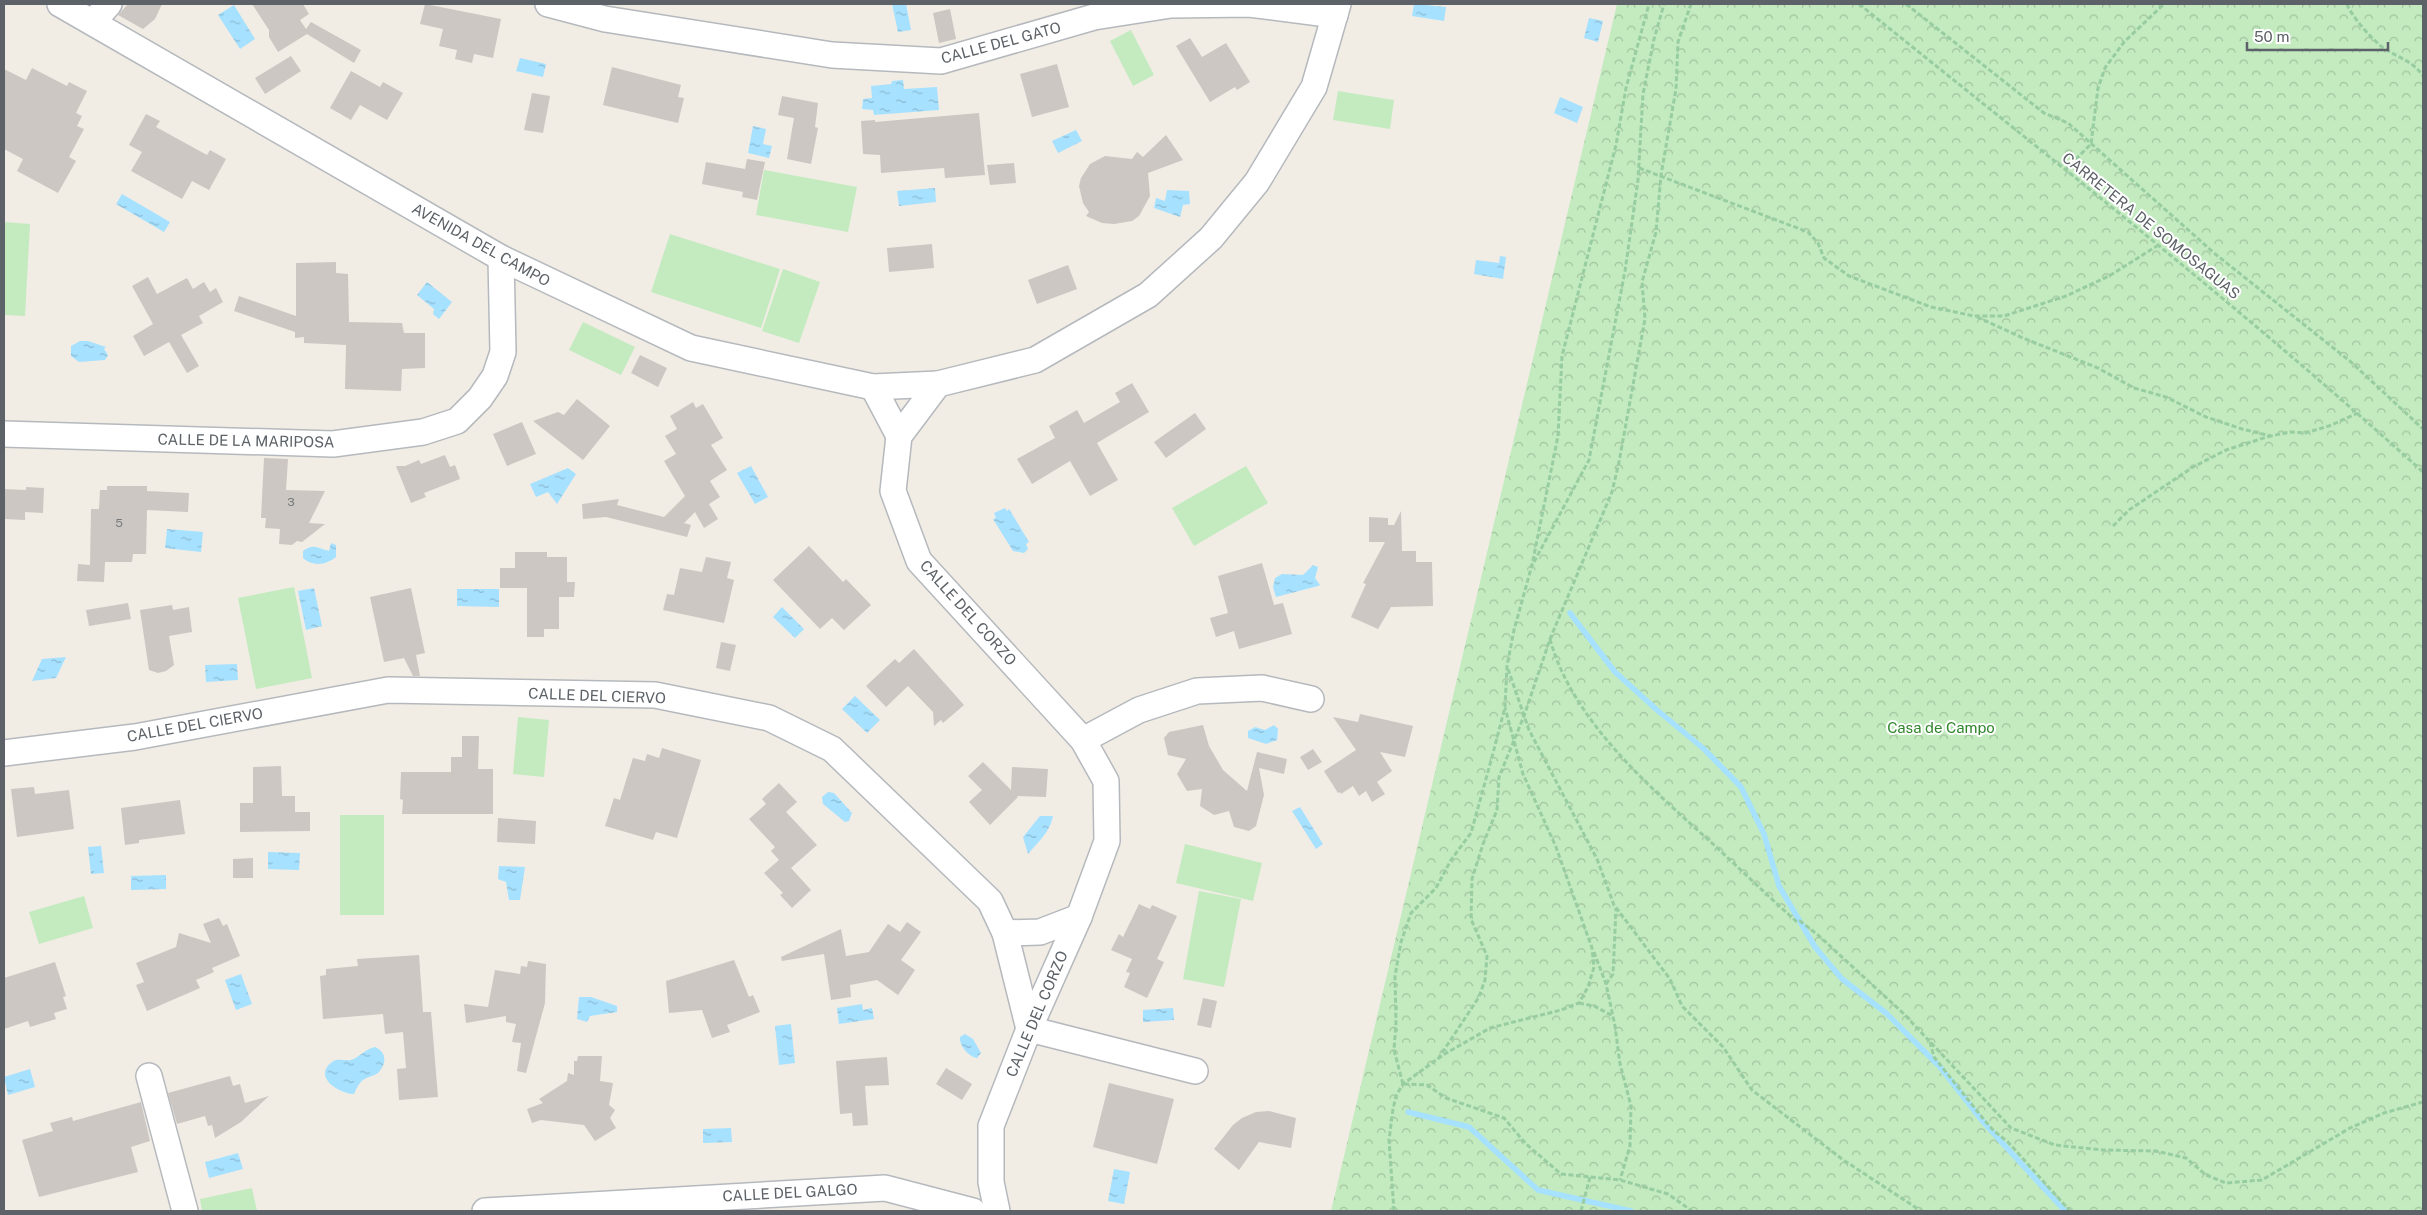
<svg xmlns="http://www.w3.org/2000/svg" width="2427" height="1215" font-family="'Public Sans',sans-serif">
<defs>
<pattern id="forest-crowns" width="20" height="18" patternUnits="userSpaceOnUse" patternTransform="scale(1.25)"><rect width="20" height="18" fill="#c3ebbf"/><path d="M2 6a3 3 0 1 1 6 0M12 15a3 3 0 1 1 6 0" fill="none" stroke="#a2c29f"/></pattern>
<pattern id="water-ripples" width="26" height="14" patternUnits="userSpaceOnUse" patternTransform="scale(1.25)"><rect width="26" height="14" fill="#a6e1ff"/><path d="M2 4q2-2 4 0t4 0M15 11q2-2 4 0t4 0" fill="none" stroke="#8abad2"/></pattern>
</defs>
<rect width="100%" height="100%" fill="#f1ede5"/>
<polygon fill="url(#forest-crowns)" points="1617,4 2423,4 2423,1211 1331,1211"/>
<g fill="#c3ebbf">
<polygon points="1131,30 1154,75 1133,86 1110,41"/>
<polygon points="1338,91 1394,100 1390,129 1333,120"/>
<polygon points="764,170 857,187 848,232 756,215"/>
<polygon points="4,222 30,224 25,316 4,315"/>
<polygon points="670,234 780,269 761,328 651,292"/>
<polygon points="783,269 820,282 799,343 762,331"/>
<polygon points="583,322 635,347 621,375 569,350"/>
<polygon points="1246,466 1268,503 1194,546 1172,508"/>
<polygon points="294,587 312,678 256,689 238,598"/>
<polygon points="518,717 549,720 544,777 513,774"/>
<rect x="340" y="815" width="44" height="100"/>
<polygon points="1185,844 1262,863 1253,901 1176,883"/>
<polygon points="1199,891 1241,899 1224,987 1183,979"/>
<polygon points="84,896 93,928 39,944 29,912"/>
<polygon points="252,1188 257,1211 202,1211 200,1199"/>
</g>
<g fill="url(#water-ripples)">
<polygon points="892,4 906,4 911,30 898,32"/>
<polygon points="1414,4 1446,7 1444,21 1412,16"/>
<polygon points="234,5 255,39 240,49 218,15"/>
<polygon points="1589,18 1603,21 1598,42 1584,38"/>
<polygon points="520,58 546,64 543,77 516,71"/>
<polygon points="903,80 904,89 937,87 939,110 874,115 873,110 862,109 863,99 872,98 871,86 891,84 892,81"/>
<polygon points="1560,97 1583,107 1577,123 1554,113"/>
<polygon points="753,126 766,129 763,144 772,146 769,158 748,153"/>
<polygon points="1076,130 1082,141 1058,153 1052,141"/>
<polygon points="935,188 936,202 899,206 897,191"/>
<polygon points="1167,190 1189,191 1190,204 1183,205 1180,217 1154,208 1156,198 1165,201"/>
<polygon points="122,194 170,222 164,232 116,204"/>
<polygon points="1500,256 1506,257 1503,279 1474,274 1476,260 1499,263"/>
<polygon points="427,282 452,302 439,319 433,314 434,309 417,295"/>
<polygon points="88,341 106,347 104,349 108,355 105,360 79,362 71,356 71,346 80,341"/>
<polygon points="751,466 768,497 755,504 737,473"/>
<polygon points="568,468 576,474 557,504 548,492 536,497 530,484"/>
<polygon points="1005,508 1007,511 1009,509 1029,542 1026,544 1028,549 1024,553 1013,551 993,519 996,518 994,513"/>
<polygon points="167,529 203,532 201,552 165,548"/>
<path d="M331 543 336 545V557C326 565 313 567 303 558V551C313 543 318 548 329 551Z"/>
<polygon points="1313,565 1318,567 1315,578 1320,585 1318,586 1276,597 1273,587 1275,578 1282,574 1303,575"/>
<polygon points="314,588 322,626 306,630 298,591"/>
<polygon points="457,589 499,589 499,607 457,606"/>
<polygon points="782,607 804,629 795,638 773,617"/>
<polygon points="66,657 56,678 32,681 42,659"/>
<polygon points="237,664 238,680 206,682 205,665"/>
<polygon points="855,696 880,720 867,733 842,709"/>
<polygon points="1274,725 1278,729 1277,740 1266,744 1248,738 1248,731 1255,727 1265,730"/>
<polygon points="828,792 834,793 852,813 849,821 845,822 823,804 822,797"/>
<polygon points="1300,807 1323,844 1316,849 1292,811"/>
<path d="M1040 816H1053C1050 832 1038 842 1028 854L1023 837Z"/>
<polygon points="101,846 104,873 91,874 88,847"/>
<polygon points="268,852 300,853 299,870 268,869"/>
<polygon points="499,866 525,867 520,900 509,900 506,882 498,879"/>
<polygon points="166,875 166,889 131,890 131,876"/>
<polygon points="241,974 252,1004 236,1010 225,980"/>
<polygon points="579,997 591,997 617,1006 617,1012 590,1016 587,1022 577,1019"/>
<polygon points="862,1004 863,1010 872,1008 874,1019 839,1024 837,1008"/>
<polygon points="1173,1008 1174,1020 1143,1022 1143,1010"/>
<polygon points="791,1024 795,1063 779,1065 775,1026"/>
<path d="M965 1034 973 1039 981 1053 977 1058C969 1057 959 1046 960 1037Z"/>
<path d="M375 1047C387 1052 387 1064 378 1073 374 1076 367 1077 363 1080 359 1083 356 1089 354 1094 340 1094 312 1077 332 1062 337 1058 344 1061 351 1060 360 1057 365 1049 375 1047Z"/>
<polygon points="30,1069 35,1087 8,1095 4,1077"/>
<polygon points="731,1128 732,1142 703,1143 703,1129"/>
<polygon points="238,1153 243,1169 209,1178 205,1162"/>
<polygon points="1114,1169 1130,1172 1124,1204 1108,1201"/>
</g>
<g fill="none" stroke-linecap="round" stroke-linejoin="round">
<g stroke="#a6e1ff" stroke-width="5.5">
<polyline points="1570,613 1615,672 1657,710 1704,749 1741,787 1764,834 1779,886 1815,947 1842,979 1886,1013 1940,1067 1984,1123 2065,1211"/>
<polyline points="1408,1112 1469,1127 1538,1190 1631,1211"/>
</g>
</g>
<g fill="#ccc7c2">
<polygon points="128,4 162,4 155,19 143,29 118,15"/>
<polygon points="252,4 303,4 309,14 300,20 306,29 311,22 361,50 354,63 307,34 278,52 269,37 269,30"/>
<polygon points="425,4 501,19 493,58 474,54 472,63 455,59 457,50 439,46 443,29 420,24"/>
<polygon points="950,9 956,39 939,43 933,13"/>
<polygon points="1190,38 1202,57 1226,43 1250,82 1237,90 1235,87 1210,102 1176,46"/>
<polygon points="291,56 301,71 265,94 255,78"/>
<polygon points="1057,64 1069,107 1032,117 1020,74"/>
<polygon points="612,67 681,85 678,97 684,98 678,123 603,105"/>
<polygon points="32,68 67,86 69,82 87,91 76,113 82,116 77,126 84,129 69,157 76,161 58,193 17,171 23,159 4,149 4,69 26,80"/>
<polygon points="351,71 380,87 383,82 403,93 387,120 360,105 351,120 330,108"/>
<polygon points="532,93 550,96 543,133 524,130"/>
<polygon points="782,96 818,103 815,127 818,128 811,164 787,159 794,118 778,115"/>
<polygon points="979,113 985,175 945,178 944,168 881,173 880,155 863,154 861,121 875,120 875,122"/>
<polygon points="146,114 160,121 156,127 207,155 210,150 226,159 209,190 192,181 182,199 131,171 142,152 129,145"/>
<polygon points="1166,135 1183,160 1148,173 1150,196 1139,216 1132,221 1114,224 1102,223 1086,216 1089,212 1083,203 1079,186 1081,178 1090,164 1105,156 1132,159 1137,152 1143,157"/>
<polygon points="747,159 765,162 757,200 742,197 743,192 702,184 706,162 745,169"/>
<polygon points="1014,163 1016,183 990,185 987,165"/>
<polygon points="932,244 934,268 889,272 887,248"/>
<polygon points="336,262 336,273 348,274 349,322 402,323 404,333 425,333 425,368 402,369 401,391 345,389 346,345 304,343 304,337 295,338 295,332 234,311 239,296 296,316 296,263"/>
<polygon points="1068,265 1077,289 1037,304 1028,280"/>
<polygon points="148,277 157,294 187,278 193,289 204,282 210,292 216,288 223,302 199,316 203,323 181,335 199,366 187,373 169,342 144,356 133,336 153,324 132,286"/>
<polygon points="640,355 667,368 658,387 631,373"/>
<polygon points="1132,383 1149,412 1097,443 1118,480 1090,496 1070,461 1032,484 1017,459 1055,438 1049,426 1077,410 1084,423 1120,402 1115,393"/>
<polygon points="577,399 610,426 583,460 533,421 558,412 564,415"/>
<polygon points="693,402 696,408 703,404 723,438 711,445 727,470 710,481 720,497 709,504 718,519 704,528 695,512 684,523 691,525 687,537 606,517 583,519 582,504 619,499 617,505 664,517 685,496 664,461 676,454 665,436 677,429 670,416"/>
<polygon points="1195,413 1206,429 1166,458 1154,442"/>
<polygon points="522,422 536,454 507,466 493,434"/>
<polygon points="445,455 450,467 455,465 460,479 424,493 426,497 411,503 396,466 405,466 419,460 421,464"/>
<polygon points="264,458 288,459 286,490 325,491 309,523 325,524 302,542 297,541 292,545 279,544 280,529 265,528 266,518 261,518"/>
<polygon points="107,486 147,486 147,491 189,493 188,512 147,510 146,554 133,554 132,562 105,562 104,582 77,581 78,564 90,565 91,509 99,509 100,490 107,490"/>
<polygon points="26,487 44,488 43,513 25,512 25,520 4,519 4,489 26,490"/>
<polygon points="1401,511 1402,551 1416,551 1416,562 1432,562 1433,606 1391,607 1378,629 1351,617 1366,584 1363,583 1385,542 1369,542 1369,517 1388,518 1388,525 1394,525"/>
<polygon points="809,546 843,582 846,579 871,605 844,630 832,618 820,629 773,580"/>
<polygon points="515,552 547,552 547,557 567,557 567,582 575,582 574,597 559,597 559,629 544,629 544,637 527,637 527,588 500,588 500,568 515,568"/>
<polygon points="706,557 731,562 727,578 734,580 724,623 663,610 667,594 674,595 680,568 702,572"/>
<polygon points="1262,563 1274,605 1283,603 1292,634 1239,649 1234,631 1216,637 1210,618 1228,613 1218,576"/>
<polygon points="411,588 425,653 416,655 420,676 413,676 404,658 384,662 370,597"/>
<polygon points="128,603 131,619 89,626 86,610"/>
<polygon points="172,605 173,610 189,607 192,632 169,636 174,665 166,671 158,673 149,670 140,610"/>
<polygon points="721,642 736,645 730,671 716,668"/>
<polygon points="914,649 964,705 943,723 941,720 934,726 933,712 908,686 886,707 866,686 895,659 899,663"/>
<polygon points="1360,714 1413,726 1405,757 1380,752 1392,771 1377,782 1385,794 1372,802 1366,791 1359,796 1353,786 1341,794 1340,792 1338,793 1324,771 1356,750 1333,717 1358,722"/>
<polygon points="1203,725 1209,746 1223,770 1247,791 1257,752 1287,759 1284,774 1259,768 1264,795 1256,826 1249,831 1234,827 1229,811 1214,815 1200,806 1202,789 1187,791 1177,774 1186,759 1168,755 1164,738 1169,732"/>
<polygon points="462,736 479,736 478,769 493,769 493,814 402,814 403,800 400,799 401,772 451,772 451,757 462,757"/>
<polygon points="662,748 701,760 677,838 656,832 653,840 605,826 614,798 620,800 633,758 645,761 647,754 659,758"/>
<polygon points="1313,749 1322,762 1308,770 1300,757"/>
<polygon points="983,762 1011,790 1012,767 1048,769 1046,797 1017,796 1018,797 990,825 969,802 982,790 968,776"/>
<polygon points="281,766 282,796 295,796 295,812 310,812 310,831 240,832 240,803 253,803 253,767"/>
<polygon points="779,783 797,802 786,812 817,845 791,868 811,890 792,908 780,895 783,893 764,873 779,860 771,851 775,847 749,819 766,804 762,799"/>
<polygon points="34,787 35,794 69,790 74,829 17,837 11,789"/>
<polygon points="180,800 185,834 139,840 139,843 125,845 121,808"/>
<polygon points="498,818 536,821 535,844 497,842"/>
<polygon points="253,858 253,878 233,878 233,859"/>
<polygon points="1139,904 1150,909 1152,905 1177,916 1157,959 1164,962 1147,998 1124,987 1130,973 1126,972 1132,959 1111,950 1119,934 1123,937"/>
<polygon points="219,918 223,926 227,924 240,956 212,968 214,972 196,980 200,988 147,1011 136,985 144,982 136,963 176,947 179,933 211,943 203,924"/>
<polygon points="907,922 921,932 901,960 915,970 898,995 877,980 850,985 851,997 831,1000 824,954 782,961 781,957 841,929 846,956 869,952 888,924 900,932"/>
<polygon points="419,955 423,1012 431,1012 438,1097 399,1100 397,1069 406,1068 403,1032 385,1034 383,1014 323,1019 320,976 326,975 326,969 358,966 357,959"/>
<polygon points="734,960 749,997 753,995 760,1012 727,1025 730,1032 712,1038 702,1010 669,1013 666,981"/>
<polygon points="528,961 546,964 545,1003 526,1073 517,1071 521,1043 512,1042 516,1024 506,1022 506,1016 466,1023 464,1004 488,1007 495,970 520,974 521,966 527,967"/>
<polygon points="55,962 66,996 63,997 67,1009 54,1013 56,1019 30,1027 28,1021 4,1029 4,978"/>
<polygon points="1203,998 1217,1001 1211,1028 1197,1025"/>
<polygon points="578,1056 602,1056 600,1081 613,1083 609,1105 615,1110 610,1118 616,1128 595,1141 584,1125 541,1120 532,1123 527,1109 543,1103 539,1099 567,1081 568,1073 574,1075 574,1061 577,1061"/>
<polygon points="887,1057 889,1085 865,1086 868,1125 853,1126 852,1113 840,1114 836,1061"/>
<polygon points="946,1068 972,1084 962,1100 936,1084"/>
<polygon points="230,1076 233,1086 240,1084 245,1103 269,1096 241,1122 215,1138 212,1125 208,1126 205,1116 177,1124 168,1093"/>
<polygon points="1109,1083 1174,1099 1157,1164 1093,1147"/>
<polygon points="141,1102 150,1141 131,1147 138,1172 39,1197 22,1140 53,1131 50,1123 72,1117 73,1121"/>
<polygon points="1269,1111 1296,1118 1291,1148 1259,1142 1239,1170 1214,1149 1233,1125 1242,1118 1256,1112"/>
</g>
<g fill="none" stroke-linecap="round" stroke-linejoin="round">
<g stroke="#b5b9bd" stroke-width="28">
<g id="minor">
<polyline points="60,4 501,258 691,348 873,387 938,384"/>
<polyline points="548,4 605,19 832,55 941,61 1094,17 1171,5 1249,4 1335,15"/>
<polyline points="93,22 109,4"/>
<polyline points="873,387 899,436"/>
<polyline points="4,434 333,444 423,432 457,421 480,398 495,376 503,352 501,258"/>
<polyline points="1083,740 1139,710 1197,691 1262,688 1311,699"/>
<polyline points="4,753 135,737 388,690 655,695 769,718 832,749 990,901 1005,933 1029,1029 1195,1071"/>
<polyline points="1005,933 1040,932 1079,917"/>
<polyline points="149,1076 185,1211"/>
<polyline points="485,1211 885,1188 973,1211"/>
<polyline points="997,1211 991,1182 991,1126 1029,1029 1079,917 1107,841 1106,781 1083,740 919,561 893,491 899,436 938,384 1035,360 1148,295 1211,238 1257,182 1314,87 1338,4"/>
</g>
</g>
<g stroke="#97cda1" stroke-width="3" stroke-dasharray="5 2.5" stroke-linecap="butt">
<path d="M1859 4C2049 157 2242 308 2423 472"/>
<polyline points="1906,4 2044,113 2068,123 2214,253 2351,362 2423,429"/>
<path d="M2347 4C2351 16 2374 42 2385 49 2399 58 2413 61 2423 76"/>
<polyline points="1639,168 1808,232 1818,243 1824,258 1849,276 1931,307 1974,316 2004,316 2066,296 2109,276 2157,246"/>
<polyline points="2065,170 2091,144 2098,88 2105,68 2124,42 2164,4"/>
<polyline points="1977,317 2023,338 2098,368 2134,388 2166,397 2206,417 2242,429 2271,436 2290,432 2305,433 2329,426 2358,413"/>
<polyline points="2113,526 2129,510 2193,467 2226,450 2270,436"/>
<polyline points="1534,562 1589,460 1625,271 1638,180 1643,94 1654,39 1664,4"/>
<path d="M1550 639C1572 721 1652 789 1713 844 1741 870 1768 896 1797 922L1800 921 1818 935 1903 1013 2011 1128 2055 1145 2102 1150 2156 1151 2186 1158 2206 1175 2226 1183 2262 1180 2350 1128 2384 1113 2423 1102"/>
<polyline points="1508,669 1529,730 1597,859 1614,905 1670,979 1682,1006 1723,1047 1752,1090 1842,1159 1921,1211"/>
<polyline points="1594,952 1606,984 1615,1026 1620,1064 1631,1106 1630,1146 1620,1180"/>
<polyline points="1606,984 1613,974 1616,908"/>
<polyline points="1579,1003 1594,1006 1613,1016"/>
<polyline points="1930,1042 1934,1057 1985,1121 1994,1131 2008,1142 2070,1211"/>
<polyline points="1438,1059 1479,997 1485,980 1487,956 1471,919 1472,879 1483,844 1497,810 1499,777 1524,716 1550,639 1612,492 1619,462 1645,319 1642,282 1656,232 1661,175 1676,89 1678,42 1691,4"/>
<polyline points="1403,1084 1394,1050 1396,1023 1395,976 1401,942 1411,913 1436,888 1451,860 1471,833 1492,757 1505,707 1507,666 1514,630 1532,565 1558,436 1562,356 1616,145 1626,88 1649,4"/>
<polyline points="1404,1084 1427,1085 1446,1098 1504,1118 1526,1144 1561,1174 1620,1180 1668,1194 1692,1211"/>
<polyline points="1394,1211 1389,1140 1393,1109 1396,1096 1403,1084 1443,1055 1490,1028 1561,1010 1579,1003 1588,987 1594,967 1592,948 1556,847 1523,774 1505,708"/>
<polyline points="1581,1211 1590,1177"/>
</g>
<use href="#minor" stroke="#fff" stroke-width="25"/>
</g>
<g text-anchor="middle" stroke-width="4" stroke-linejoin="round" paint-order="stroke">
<g font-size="12" fill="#787b7e">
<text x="291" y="506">3</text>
<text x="119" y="527">5</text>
</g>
<g font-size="15" fill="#5c6267" stroke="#fff">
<text transform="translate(1001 43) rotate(-15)" y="5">CALLE DEL GATO</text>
<text transform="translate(2151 226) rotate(39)" y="5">CARRETERA DE SOMOSAGUAS</text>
<text transform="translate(481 245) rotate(29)" y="5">AVENIDA DEL CAMPO</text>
<text transform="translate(246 441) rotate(1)" y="5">CALLE DE LA MARIPOSA</text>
<text transform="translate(968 613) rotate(48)" y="5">CALLE DEL CORZO</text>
<text transform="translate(597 696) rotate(2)" y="5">CALLE DEL CIERVO</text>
<text transform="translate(195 725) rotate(-10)" y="5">CALLE DEL CIERVO</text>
<text transform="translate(1037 1014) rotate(-67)" y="5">CALLE DEL CORZO</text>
<text transform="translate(790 1193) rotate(-3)" y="5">CALLE DEL GALGO</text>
</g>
<g font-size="15" fill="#30872c" stroke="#fff">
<text x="1941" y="733">Casa de Campo</text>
</g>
</g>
<rect width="2427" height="1215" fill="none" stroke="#5c6267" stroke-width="10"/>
<path d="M2247 42v8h141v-8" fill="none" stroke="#5c6267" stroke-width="2.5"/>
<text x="2254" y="42" font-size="15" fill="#5c6267" stroke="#ffffff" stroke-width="4" paint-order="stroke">50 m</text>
</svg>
